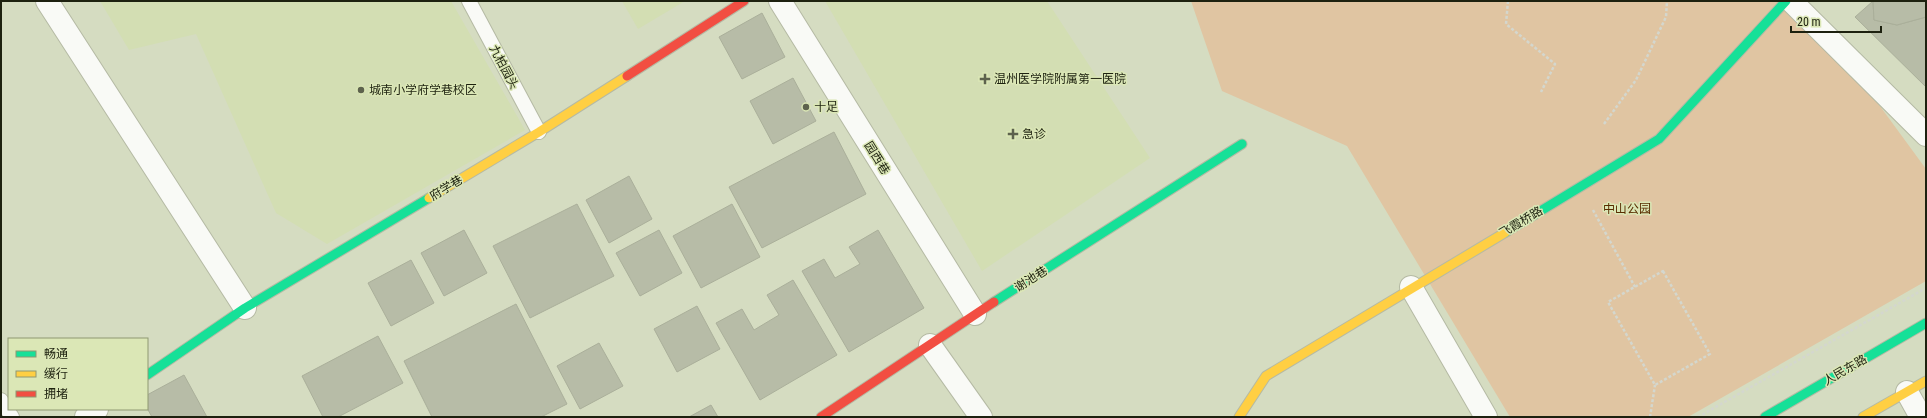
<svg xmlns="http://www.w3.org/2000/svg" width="1927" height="418" font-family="'Roboto Condensed','Noto Sans SC',sans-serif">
<rect width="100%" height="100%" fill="#d5dcc1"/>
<g fill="#d3deb3">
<polygon points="100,1 451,1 525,130 327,244 276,213 196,34 129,50"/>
<polygon points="622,1 685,1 638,29"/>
<polygon points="825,1 1047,1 1150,158 982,271"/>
</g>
<polygon fill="#e0c5a2" points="1191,1 1803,1 1926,169 1926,281 1688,417 1510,417 1347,146 1222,91"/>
<g fill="#b7bca7" stroke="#aaaf9a">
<polygon points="1873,1 1874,20 1897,25 1926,17 1926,87 1855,17"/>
<polygon points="1873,1 1926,1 1926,17 1897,25 1874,20"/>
<polygon points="762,13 785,57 742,79 719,37"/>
<polygon points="793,78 816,121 773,144 750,101"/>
<polygon points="834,132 866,194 762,248 729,187"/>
<polygon points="629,176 652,219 609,243 586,200"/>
<polygon points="577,204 614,276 530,318 493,246"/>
<polygon points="732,204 760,257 701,288 673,236"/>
<polygon points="464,230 487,273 444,296 421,253"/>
<polygon points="659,230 682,273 640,296 616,253"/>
<polygon points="878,230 924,308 849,352 802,271 824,259 835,278 860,264 849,247"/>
<polygon points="411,260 434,303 391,326 368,283"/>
<polygon points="793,280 837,355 760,400 716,323 742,309 754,330 779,315 767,295"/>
<polygon points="516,304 567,404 541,417 432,417 404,361"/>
<polygon points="697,306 720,349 677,372 654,329"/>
<polygon points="378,336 403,383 338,417 323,417 302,376"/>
<polygon points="599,343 623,386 580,409 557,366"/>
<polygon points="184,375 207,417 152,417 147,408 147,395"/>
<polygon points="711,405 718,417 689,417"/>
</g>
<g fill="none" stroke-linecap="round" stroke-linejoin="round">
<g stroke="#b5baa4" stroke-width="16">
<g id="lane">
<polyline points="469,1 539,132"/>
<polyline points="1,400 12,417"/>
</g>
</g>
<g stroke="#b5baa4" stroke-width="24">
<g id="street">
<polyline points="47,1 245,308"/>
<polyline points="780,1 975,314"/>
<polyline points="1791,1 1926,135"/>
<polyline points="1411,287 1486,417"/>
<polyline points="930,345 981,417"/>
<polyline points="1907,392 1921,417"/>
<polyline points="86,417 97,409"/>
</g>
</g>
<g stroke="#b5baa4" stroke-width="11">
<g id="fast">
<polyline points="1506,232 1659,139 1786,1"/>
<polyline points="994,302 1242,144"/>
<polyline points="147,375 245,308 429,198"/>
<polyline points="1765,417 1926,323"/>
</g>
</g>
<g stroke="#b5baa4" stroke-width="11">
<g id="slow">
<polyline points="429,198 539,132 627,76"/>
<polyline points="1239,417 1266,376 1506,232"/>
<polyline points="1863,417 1926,381"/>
</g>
</g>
<g stroke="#b5baa4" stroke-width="11">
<g id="jam">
<polyline points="627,76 744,1"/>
<polyline points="821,417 994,302"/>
</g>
</g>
<g stroke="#d4d7ce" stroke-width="2.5" stroke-dasharray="3 2" stroke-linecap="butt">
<polyline points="1508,1 1506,24 1555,64 1541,92"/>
<polyline points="1604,124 1636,80 1666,17 1667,1"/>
<polyline points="1593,210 1635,287"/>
<polygon points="1663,271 1710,354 1655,385 1608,302"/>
<polyline points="1650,417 1655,385"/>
<polyline points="1698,417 1926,288"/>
</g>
<use href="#lane" stroke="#f9faf6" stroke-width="14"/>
<use href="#street" stroke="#f9faf6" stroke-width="22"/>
<use href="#fast" stroke="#16e098" stroke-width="9"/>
<use href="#slow" stroke="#ffcf43" stroke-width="9"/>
<use href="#jam" stroke="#f24e42" stroke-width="9"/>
</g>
<g fill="#5d624d" stroke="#dbe7b6" stroke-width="1.5">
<path d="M983 73h4v4h4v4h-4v4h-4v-4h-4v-4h4z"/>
<circle cx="361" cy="90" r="4"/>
<circle cx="806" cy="107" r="4"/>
<path d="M1011 128h4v4h4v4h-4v4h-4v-4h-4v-4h4z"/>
</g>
<g text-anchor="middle" stroke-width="3" stroke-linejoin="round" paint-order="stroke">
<g font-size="12" fill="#1d210f" stroke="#dbe7b6">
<text transform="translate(504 67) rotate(62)" y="4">九柏园头</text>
<text transform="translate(877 158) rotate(58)" y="4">园西巷</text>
<text transform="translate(446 188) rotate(-31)" y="4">府学巷</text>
<text transform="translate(1521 222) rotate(-31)" y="4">飞霞桥路</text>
<text transform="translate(1031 279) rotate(-32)" y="4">谢池巷</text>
<text transform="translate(1845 370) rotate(-30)" y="4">人民东路</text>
</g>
<g font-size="12" fill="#1d210f" stroke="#dbe7b6" text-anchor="start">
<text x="994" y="83">温州医学院附属第一医院</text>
<text x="369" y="94">城南小学府学巷校区</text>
<text x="814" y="111">十足</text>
<text x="1022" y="138">急诊</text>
</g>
<g font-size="12" fill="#592c00" stroke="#dbe7b6">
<text x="1627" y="213">中山公园</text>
</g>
</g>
<rect width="1927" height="418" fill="none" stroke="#1d210f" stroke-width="4"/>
<rect x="8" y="338" width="140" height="72" fill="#dbe7b6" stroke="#8f9873"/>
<rect x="16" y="351" width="20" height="6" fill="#16e098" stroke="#8f9873"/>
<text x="44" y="358" font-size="12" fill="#1d210f">畅通</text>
<rect x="16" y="371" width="20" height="6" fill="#ffcf43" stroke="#8f9873"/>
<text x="44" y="378" font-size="12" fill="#1d210f">缓行</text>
<rect x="16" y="391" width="20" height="6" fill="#f24e42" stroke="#8f9873"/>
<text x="44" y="398" font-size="12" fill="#1d210f">拥堵</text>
<path d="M1791 26v6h90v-6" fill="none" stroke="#1d210f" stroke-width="2"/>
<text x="1797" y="26" font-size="12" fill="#1d210f" stroke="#dbe7b6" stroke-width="3" paint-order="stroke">20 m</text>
</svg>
